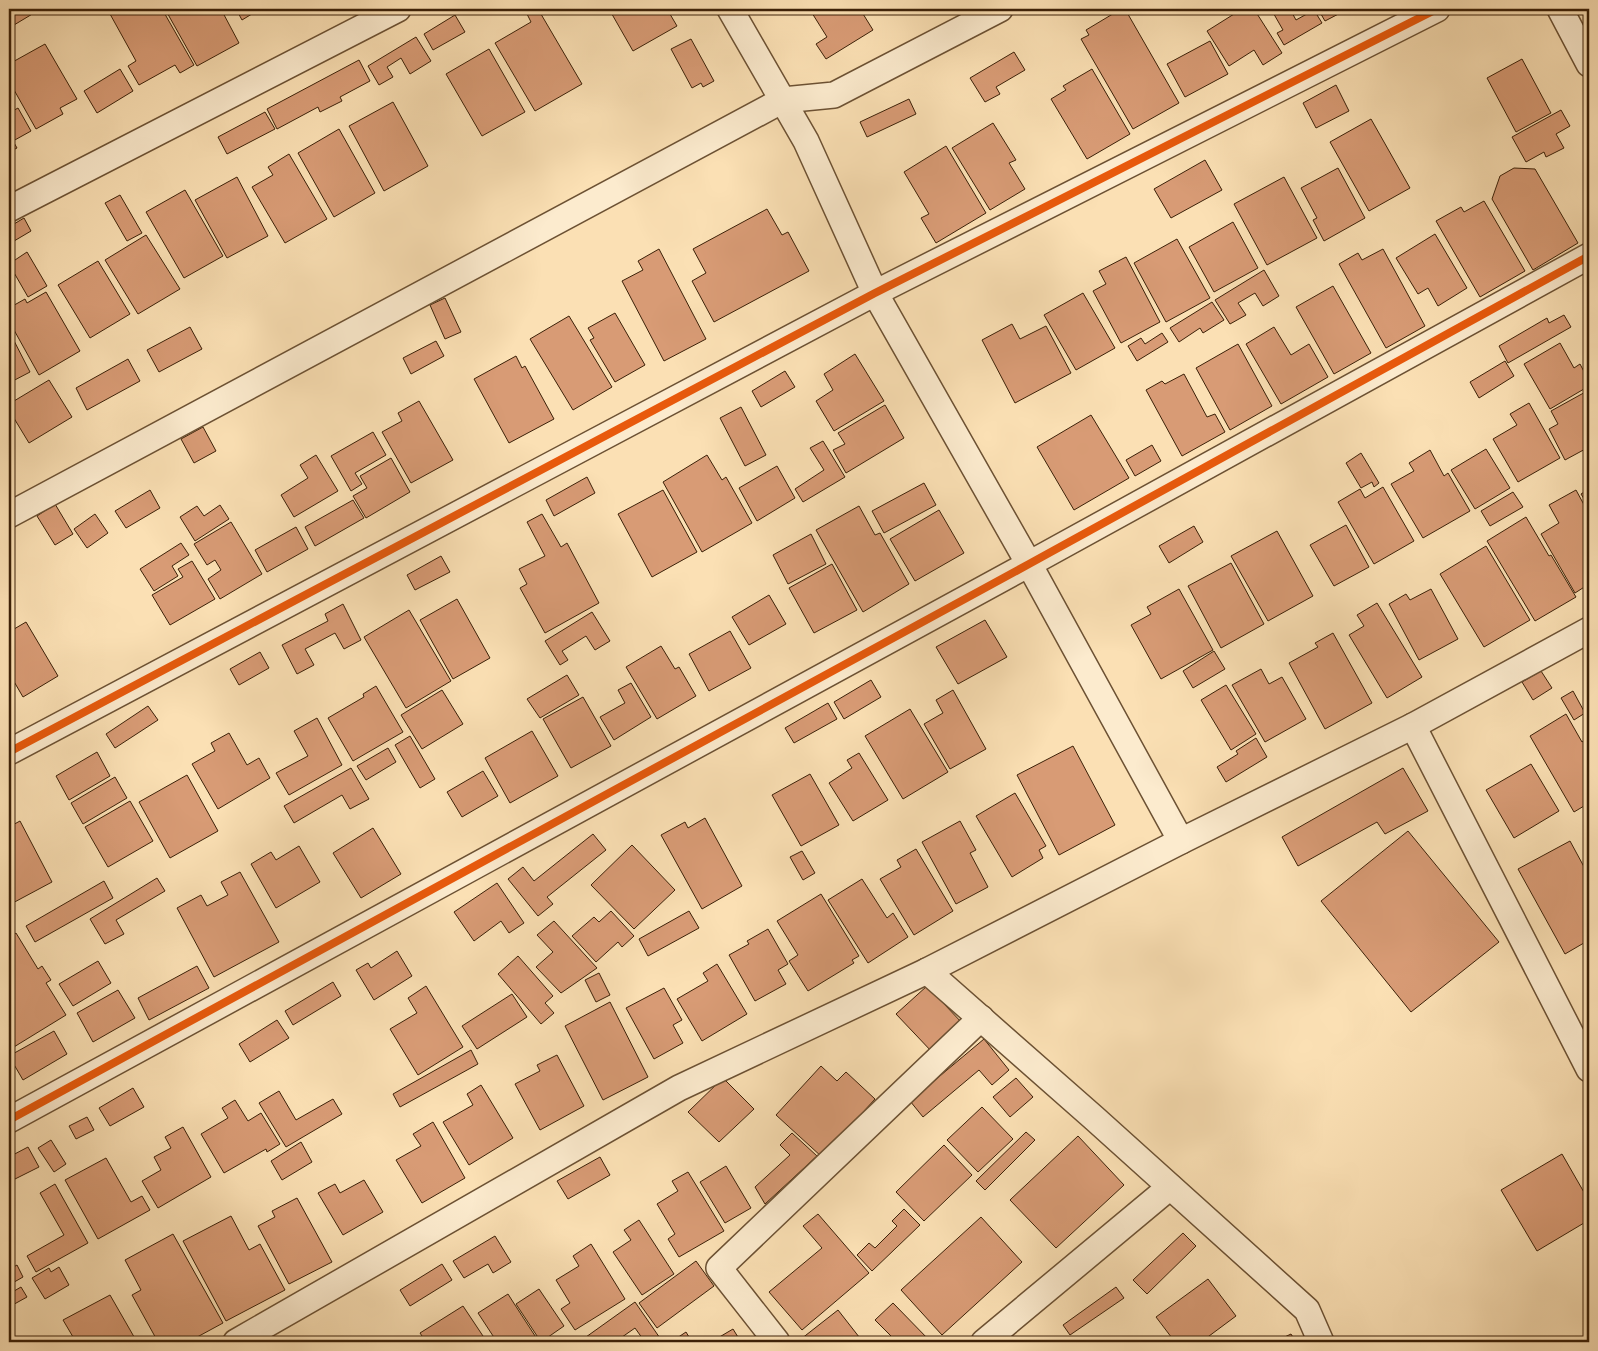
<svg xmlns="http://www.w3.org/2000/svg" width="1598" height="1351" font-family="'Old Standard TT',serif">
<rect width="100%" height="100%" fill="#fbe0b4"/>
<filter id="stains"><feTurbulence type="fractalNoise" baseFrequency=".004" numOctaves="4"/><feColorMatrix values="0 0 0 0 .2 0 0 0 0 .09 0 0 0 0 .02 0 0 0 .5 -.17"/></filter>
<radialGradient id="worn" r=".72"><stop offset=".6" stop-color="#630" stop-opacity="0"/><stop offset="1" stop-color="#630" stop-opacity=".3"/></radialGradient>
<g fill="#d89b75" stroke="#3c2108">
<polygon points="9,9 32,9 34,13 9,28"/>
<polygon points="119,9 162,9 194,65 180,73 175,65 139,85 128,66 136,61 110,14"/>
<polygon points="165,9 214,9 217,14 222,11 239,43 197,66"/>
<polygon points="236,9 260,9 242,20"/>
<polygon points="538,9 582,84 535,111 495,43 531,22 527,14"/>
<polygon points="609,9 667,9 677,26 633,51"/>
<polygon points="820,9 860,9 873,30 826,59 816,44 827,37 812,13"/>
<polygon points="1121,9 1125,9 1179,103 1133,129 1081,39 1089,35 1086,30"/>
<polygon points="1242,9 1254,9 1282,53 1263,65 1254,50 1229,66 1207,31"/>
<polygon points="1271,9 1290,9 1296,20 1314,10 1322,23 1284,45 1277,33 1283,30"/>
<polygon points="1318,9 1348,9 1325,21"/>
<polygon points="455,15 465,32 433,50 424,34"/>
<polygon points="416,37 431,61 410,74 401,58 387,67 393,77 379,85 368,66"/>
<polygon points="691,39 714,81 703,87 701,83 692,88 671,49"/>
<polygon points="1210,41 1228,74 1185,97 1167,64"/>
<polygon points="45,44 77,99 60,108 63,114 36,129 9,81 9,64"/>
<polygon points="489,49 525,112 482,136 446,74"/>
<polygon points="1014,52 1025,70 996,87 1000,94 985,102 970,78"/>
<polygon points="1522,59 1551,113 1516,132 1487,78"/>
<polygon points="359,60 370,81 340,97 342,101 320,112 318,107 277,129 267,109"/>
<polygon points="120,69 133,91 97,113 84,91"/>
<polygon points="1092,69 1130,134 1087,159 1051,99 1066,90 1063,86"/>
<polygon points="1336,85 1349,111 1316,128 1303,103"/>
<polygon points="909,99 916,114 867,137 860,122"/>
<polygon points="393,102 428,166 384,191 349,126"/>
<polygon points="18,108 31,131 13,141 17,148 9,152 9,113"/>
<polygon points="1561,110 1570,126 1556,134 1564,148 1546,157 1544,152 1526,162 1512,137"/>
<polygon points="265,112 275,129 227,154 218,137"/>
<polygon points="1371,119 1410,188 1369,211 1330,142"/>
<polygon points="993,123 1016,160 1009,163 1025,189 990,210 952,148"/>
<polygon points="339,129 375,193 334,217 298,153"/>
<polygon points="946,146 986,213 936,243 921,218 929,214 904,172"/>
<polygon points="289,154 327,219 285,243 252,187 273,175 268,167"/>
<polygon points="1205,160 1222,190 1171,218 1154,189"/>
<polygon points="1338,168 1365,218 1324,241 1313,220 1317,218 1301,188"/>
<polygon points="1514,168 1535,169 1578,243 1533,270 1492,199 1500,176"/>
<polygon points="237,177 268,236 227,258 195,200"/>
<polygon points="1284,177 1317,238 1267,265 1234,204"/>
<polygon points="185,190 223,256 184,278 146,212"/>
<polygon points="120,195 142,233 127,241 105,203"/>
<polygon points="1484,201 1525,271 1480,297 1436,221 1461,207 1464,212"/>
<polygon points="767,209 782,235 788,232 809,271 714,322 692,281 706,273 693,249"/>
<polygon points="24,218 31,231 9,244 9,227"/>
<polygon points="1233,222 1258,268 1214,292 1189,247"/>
<polygon points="1435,234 1467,288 1438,306 1428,288 1418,294 1396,258"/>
<polygon points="146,235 180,289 138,314 105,260"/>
<polygon points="1177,239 1210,298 1166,322 1134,263"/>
<polygon points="659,249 706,339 664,361 622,281 643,270 638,261"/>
<polygon points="1383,249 1425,326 1386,348 1339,264 1358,253 1362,260"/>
<polygon points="27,252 47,286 28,297 9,264"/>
<polygon points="1126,257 1160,322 1121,343 1093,291 1106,284 1099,271"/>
<polygon points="98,261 130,314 90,338 58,285"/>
<polygon points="1264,270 1279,296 1263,306 1255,293 1238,303 1246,315 1230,324 1215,300"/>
<polygon points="1333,286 1371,353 1334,374 1296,307"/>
<polygon points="46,292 80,351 39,375 9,321 9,308 25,299 27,303"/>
<polygon points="1083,293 1115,348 1076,370 1044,315"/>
<polygon points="445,298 461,332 445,339 430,305"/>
<polygon points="1212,302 1224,320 1203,333 1200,328 1179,342 1170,328"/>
<polygon points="615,313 645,365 615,382 590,340 594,338 588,328"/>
<polygon points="1564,315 1571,327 1508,363 1499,346 1547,318 1549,323"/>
<polygon points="569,316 612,387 573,410 530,339"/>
<polygon points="1012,324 1020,339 1046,326 1071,373 1015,403 982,340"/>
<polygon points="190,327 202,349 159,372 147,350"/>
<polygon points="1274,327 1291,355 1309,344 1328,377 1281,404 1246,344"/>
<polygon points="9,331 30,372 9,383"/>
<polygon points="1162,333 1168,342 1137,361 1128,346 1141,338 1145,344"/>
<polygon points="436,341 444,356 411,374 403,358"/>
<polygon points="1560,343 1574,368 1580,364 1589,381 1589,386 1550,409 1524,364"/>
<polygon points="1238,344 1272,406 1230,430 1196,368"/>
<polygon points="855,354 884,401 834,431 816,401 833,390 824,374"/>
<polygon points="516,356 522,368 525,366 554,419 509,443 474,379"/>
<polygon points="128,359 140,381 87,410 76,388"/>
<polygon points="1505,361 1514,376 1479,398 1470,382"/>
<polygon points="785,371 795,387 761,407 752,391"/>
<polygon points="1184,374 1207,417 1215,414 1225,432 1182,456 1146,390 1162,381 1165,384"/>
<polygon points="49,380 72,417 29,443 9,410 9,404"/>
<polygon points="1589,390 1589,447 1565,460 1549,429 1558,424 1551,411"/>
<polygon points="419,401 453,460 411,483 382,432 402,421 398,413"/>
<polygon points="1529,403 1560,458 1518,482 1493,439 1517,425 1510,414"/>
<polygon points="885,405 904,438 846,473 833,450 845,444 838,433"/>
<polygon points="741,407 766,455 745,466 720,418"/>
<polygon points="1091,415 1129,478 1074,510 1037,447"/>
<polygon points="203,427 216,451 194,463 181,439"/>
<polygon points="373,432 386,455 355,473 362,484 351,491 331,456"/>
<polygon points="823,441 845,477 803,502 795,489 824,470 810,448"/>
<polygon points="1152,445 1161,461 1135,476 1126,460"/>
<polygon points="1486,449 1510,488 1475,509 1451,470"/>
<polygon points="1430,450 1444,476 1448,473 1470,511 1423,538 1391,484 1414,471 1409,463"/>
<polygon points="1361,453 1379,483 1374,487 1372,482 1361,488 1346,463"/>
<polygon points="316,455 338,491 294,517 281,495 308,478 300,465"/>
<polygon points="707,455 722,480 726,477 752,523 702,552 663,482"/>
<polygon points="391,458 410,492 366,518 353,496 367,488 360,476"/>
<polygon points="777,466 795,498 757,521 739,488"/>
<polygon points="587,477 595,493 554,516 546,500"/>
<polygon points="924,483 936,505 884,533 872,511"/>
<polygon points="1383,487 1414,541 1374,564 1338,502 1360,489 1365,498"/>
<polygon points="1589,489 1589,507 1581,494"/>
<polygon points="150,490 160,508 126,528 115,511"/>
<polygon points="663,490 697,552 652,577 618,514"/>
<polygon points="1576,490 1589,514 1589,577 1587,578 1589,584 1575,593 1541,534 1559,523 1549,505"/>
<polygon points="1513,492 1523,507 1490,526 1481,511"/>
<polygon points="353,500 364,518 315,546 305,527"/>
<polygon points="55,504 73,534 55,545 37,516"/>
<polygon points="220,505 229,519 195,541 180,517 197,506 204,516"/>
<polygon points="859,506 875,535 880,533 909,584 863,612 816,530"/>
<polygon points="939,510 964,553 915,581 890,539"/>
<polygon points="95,514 108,533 87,548 74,529"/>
<polygon points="542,514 561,547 567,543 599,603 545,633 520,588 527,584 519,569 545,556 527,522"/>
<polygon points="1526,517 1549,556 1551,555 1576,597 1535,621 1487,541"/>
<polygon points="231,522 262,574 220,599 208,579 221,570 215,560 207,565 194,544"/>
<polygon points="1346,525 1369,567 1334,586 1310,545"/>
<polygon points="1194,526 1203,542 1169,563 1159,546"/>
<polygon points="296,527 308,549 267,572 255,550"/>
<polygon points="1277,531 1313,596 1268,621 1231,556"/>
<polygon points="811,534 826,564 788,584 773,555"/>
<polygon points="181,543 189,555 172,566 178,576 154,591 140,569"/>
<polygon points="1486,546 1530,620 1484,647 1440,574"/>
<polygon points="441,556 450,572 415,590 407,575"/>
<polygon points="192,561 215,599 170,625 152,595 183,577 178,569"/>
<polygon points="1231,563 1264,624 1221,648 1188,586"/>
<polygon points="832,564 857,610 814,633 789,588"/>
<polygon points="1179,589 1213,650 1161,679 1131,625 1151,614 1147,607"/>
<polygon points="1431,589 1458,639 1419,660 1389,604 1406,594 1410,600"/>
<polygon points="769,595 786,624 749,645 732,617"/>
<polygon points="457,599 490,658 453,679 420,620"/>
<polygon points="1377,603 1422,677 1387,698 1349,635 1364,626 1357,615"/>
<polygon points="343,604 361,640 344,649 335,633 305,649 314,665 297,674 282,645 328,621 325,614"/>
<polygon points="409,610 451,681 406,708 364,637"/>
<polygon points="592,612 610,641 595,650 586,636 562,651 568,660 560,665 545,641"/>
<polygon points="985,620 1007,657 958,684 936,647"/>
<polygon points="26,622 58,676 23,697 9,673 9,632"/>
<polygon points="730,631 751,668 709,691 689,654"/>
<polygon points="1333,633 1372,703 1325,729 1289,663 1318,647 1315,643"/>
<polygon points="661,646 675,669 679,667 696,696 657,719 626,667"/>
<polygon points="1214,651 1225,669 1193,688 1183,671"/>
<polygon points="260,652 269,668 239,685 230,669"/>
<polygon points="1261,669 1269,684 1282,677 1306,719 1265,742 1232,685"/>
<polygon points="1541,671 1552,688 1533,700 1522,682"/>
<polygon points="567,675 579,695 540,718 527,699"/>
<polygon points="871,680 881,697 844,719 834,702"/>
<polygon points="631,683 651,717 614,740 600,717 625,703 618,690"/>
<polygon points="1226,685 1256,734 1231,750 1201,700"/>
<polygon points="376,686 403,732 353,761 328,718 364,697 363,694"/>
<polygon points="442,690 463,724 422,749 401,715"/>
<polygon points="953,690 986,749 950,769 924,724 943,713 936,700"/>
<polygon points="1573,691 1585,713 1574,720 1561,698"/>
<polygon points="583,697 611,746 571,768 543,719"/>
<polygon points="828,703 837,719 794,743 785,728"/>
<polygon points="148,706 158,720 115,748 106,734"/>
<polygon points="910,709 948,772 903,799 865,736"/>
<polygon points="1566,714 1582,742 1589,737 1589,803 1574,812 1530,736"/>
<polygon points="317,718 342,765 289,795 276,773 308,756 294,731"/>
<polygon points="532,731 558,776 510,803 485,758"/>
<polygon points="229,733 247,765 259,758 270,778 218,809 192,764 215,751 211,743"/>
<polygon points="410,736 435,779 420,788 395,745"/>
<polygon points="1256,738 1267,757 1226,782 1217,767 1238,754 1236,751"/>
<polygon points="1073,746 1115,825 1059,855 1017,775"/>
<polygon points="388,748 396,762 366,780 357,766"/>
<polygon points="97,752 110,776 69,800 56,776"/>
<polygon points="859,753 888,800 853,821 829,783 852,768 847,760"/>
<polygon points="1531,764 1559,811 1514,838 1486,790"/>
<polygon points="351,768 369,799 350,809 342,795 294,823 284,806"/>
<polygon points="1403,768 1428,811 1385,834 1377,822 1298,866 1282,837"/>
<polygon points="483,771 498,796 462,817 447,792"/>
<polygon points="810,774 839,825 801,846 772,795"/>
<polygon points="187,775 218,831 170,858 139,802"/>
<polygon points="115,777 127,798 83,824 71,803"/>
<polygon points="1015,793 1046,846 1039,850 1043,858 1012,877 976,816"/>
<polygon points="130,801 153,841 108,867 85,827"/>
<polygon points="705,818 742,886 702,909 661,835 685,822 688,828"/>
<polygon points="20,821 52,882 9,905 9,827"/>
<polygon points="960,821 976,850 970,853 988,887 956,904 922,842"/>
<polygon points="373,828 401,874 361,898 333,853"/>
<polygon points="1408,831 1499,942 1411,1012 1321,901"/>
<polygon points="593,834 606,850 547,897 553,904 538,916 508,879 523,867 534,881"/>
<polygon points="1570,841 1589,876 1589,940 1565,954 1518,869"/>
<polygon points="632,845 675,890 634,929 591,885"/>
<polygon points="299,846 320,882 276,908 251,864 271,852 276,860"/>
<polygon points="916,849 953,911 914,935 880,879 901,867 897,860"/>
<polygon points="802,851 815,873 803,880 790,857"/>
<polygon points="240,872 279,942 214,977 177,908 201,895 207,906 228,895 221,882"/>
<polygon points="157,878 165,891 116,920 124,934 105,944 90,919"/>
<polygon points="862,879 887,918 893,913 908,937 868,963 828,900"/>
<polygon points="104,881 113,898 35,942 26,926"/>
<polygon points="497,883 524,923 509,933 501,921 474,941 454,912"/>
<polygon points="821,894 859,956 852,960 854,963 808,991 789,961 798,955 777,921"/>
<polygon points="611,911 634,936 622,947 618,942 596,962 572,936 594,917 599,922"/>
<polygon points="689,911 699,928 648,956 639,939"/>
<polygon points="554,921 597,968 561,993 536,967 553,952 537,935"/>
<polygon points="768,929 788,964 778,970 786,984 755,1001 729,955 749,944 747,941"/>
<polygon points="16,933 38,969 42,966 51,980 46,983 66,1015 9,1050 9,938"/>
<polygon points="397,951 412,976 374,1000 356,970 368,963 371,968"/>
<polygon points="518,956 553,996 545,1003 554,1013 541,1024 498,974"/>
<polygon points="98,961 111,983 73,1006 59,984"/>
<polygon points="717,964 747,1014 702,1041 677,999 708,981 703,973"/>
<polygon points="197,966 209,988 149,1020 138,998"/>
<polygon points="599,973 610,995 596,1002 585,980"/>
<polygon points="333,982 341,996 293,1025 285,1011"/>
<polygon points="426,986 463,1047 418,1075 390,1029 417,1013 408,998"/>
<polygon points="927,986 964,1025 933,1053 896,1014"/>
<polygon points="664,988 682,1020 673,1025 683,1043 654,1059 626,1008"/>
<polygon points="118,990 135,1018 93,1042 77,1013"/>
<polygon points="512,994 527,1017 477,1049 462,1026"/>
<polygon points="610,1002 648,1077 603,1100 565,1026"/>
<polygon points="277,1020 289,1038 250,1062 239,1044"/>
<polygon points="54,1031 67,1054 23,1080 9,1056"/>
<polygon points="984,1039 1009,1070 992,1085 979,1070 923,1117 910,1101"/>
<polygon points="471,1050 478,1064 400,1107 393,1094"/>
<polygon points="557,1055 584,1106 540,1130 515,1084 540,1071 537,1065"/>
<polygon points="821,1066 837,1081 846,1072 875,1099 822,1157 776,1115"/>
<polygon points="723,1078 754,1109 719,1142 688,1112"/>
<polygon points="1016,1078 1033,1097 1010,1117 993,1097"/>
<polygon points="481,1085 513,1138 469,1165 443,1122 473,1105 467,1094"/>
<polygon points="133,1088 144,1107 110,1126 99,1108"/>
<polygon points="279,1091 296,1120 333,1099 342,1114 286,1147 259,1103"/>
<polygon points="235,1100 248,1121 261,1113 280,1144 267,1152 266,1149 224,1173 201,1134 228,1118 222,1108"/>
<polygon points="982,1107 1013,1139 978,1172 947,1140"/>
<polygon points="87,1117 94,1130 76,1139 69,1126"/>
<polygon points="433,1122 465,1178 422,1203 396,1160 421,1146 413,1134"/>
<polygon points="183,1127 211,1177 158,1208 142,1181 161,1170 154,1157 171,1148 165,1137"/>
<polygon points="1026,1132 1035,1140 985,1190 976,1181"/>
<polygon points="792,1133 817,1156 765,1204 755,1187 790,1155 780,1145"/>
<polygon points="1078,1136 1124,1185 1056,1248 1010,1200"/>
<polygon points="51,1140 66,1164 54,1172 38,1148"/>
<polygon points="301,1142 312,1162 282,1180 271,1161"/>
<polygon points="944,1145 972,1175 924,1221 896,1192"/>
<polygon points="28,1147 39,1167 15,1179 13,1176 9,1178 9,1157"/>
<polygon points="1562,1154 1589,1201 1589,1220 1537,1251 1501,1190"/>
<polygon points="600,1157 610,1175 568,1199 557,1181"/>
<polygon points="106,1158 131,1202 142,1196 150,1210 98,1239 65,1180"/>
<polygon points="726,1166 751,1208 725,1223 700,1182"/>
<polygon points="688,1172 724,1231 679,1257 668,1239 675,1234 657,1204 678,1191 672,1181"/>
<polygon points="364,1180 383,1212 343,1235 318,1193 335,1184 340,1193"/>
<polygon points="55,1184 88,1243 36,1272 27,1256 64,1235 40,1193"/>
<polygon points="297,1198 332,1262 289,1284 258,1226 275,1217 272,1211"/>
<polygon points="904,1209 920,1225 872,1271 857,1255 869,1243 875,1248 897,1226 892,1221"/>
<polygon points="818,1214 869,1273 802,1330 769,1292 822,1248 803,1226"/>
<polygon points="231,1216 249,1250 260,1244 285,1290 226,1321 183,1241"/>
<polygon points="981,1217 1022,1262 942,1335 901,1290"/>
<polygon points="639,1220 674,1274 642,1295 613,1252 631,1240 624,1230"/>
<polygon points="1183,1233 1196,1246 1147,1294 1133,1280"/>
<polygon points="173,1234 223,1323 188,1342 158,1342 132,1295 141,1290 125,1260"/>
<polygon points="495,1236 511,1262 493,1273 488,1264 464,1278 453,1261"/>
<polygon points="591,1244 625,1299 575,1330 561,1309 570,1303 556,1280 579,1266 573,1256"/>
<polygon points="696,1261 714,1286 657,1328 639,1303"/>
<polygon points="442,1264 452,1280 410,1306 400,1290"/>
<polygon points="17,1265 23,1277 9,1285 9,1266 10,1269"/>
<polygon points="59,1267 69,1285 45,1299 32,1278 49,1268 51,1272"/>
<polygon points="1208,1279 1236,1316 1201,1342 1175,1342 1156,1317"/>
<polygon points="21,1287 27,1297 9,1307 13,1314 9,1316 9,1294"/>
<polygon points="1116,1287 1124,1298 1070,1335 1063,1325"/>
<polygon points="539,1289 564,1326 541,1342 516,1304"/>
<polygon points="508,1294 515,1305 539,1342 497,1342 478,1313"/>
<polygon points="110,1295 137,1342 76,1342 63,1320"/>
<polygon points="635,1302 662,1341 645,1342 635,1328 615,1342 579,1342"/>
<polygon points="893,1303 931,1342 897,1342 875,1320"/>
<polygon points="463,1306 487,1342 426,1342 420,1333"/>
<polygon points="838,1310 863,1342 803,1342 801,1339"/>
<polygon points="733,1329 741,1342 711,1342"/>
<polygon points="686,1332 692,1342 671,1342"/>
<polygon points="1291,1334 1296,1342 1274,1342"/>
</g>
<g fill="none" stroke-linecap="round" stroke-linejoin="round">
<g stroke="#6c5133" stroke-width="28">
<g id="minor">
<polyline points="730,9 806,141 875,293 1029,564 1181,841"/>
<polyline points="1560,9 1589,64"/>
<polyline points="9,209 398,9"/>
<polyline points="9,515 783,100 834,95 1000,9"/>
<polyline points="1413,726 1589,1069"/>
<polyline points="9,752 875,293 1437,9"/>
<polyline points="927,971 1094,1118 1307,1310 1321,1342"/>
<polyline points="9,1120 1029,564 1589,256"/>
<polyline points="236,1342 679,1088 927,971 1181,841 1413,726 1589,630"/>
<polyline points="777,1342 719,1268 981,1018"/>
<polyline points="984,1342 1170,1187"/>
</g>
</g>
<use href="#minor" stroke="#fcebce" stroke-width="25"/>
<g stroke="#fcebce" stroke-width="11">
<g id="cycleway">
<polyline points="9,752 875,293 1437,9"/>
<polyline points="9,1120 1029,564 1589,256"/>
</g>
</g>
<use href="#cycleway" stroke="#e8590c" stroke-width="8"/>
</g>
<rect width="1598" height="1351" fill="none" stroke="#fbe0b4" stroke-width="30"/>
<rect x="10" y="10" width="1578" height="1331" fill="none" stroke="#3c2108" stroke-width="2.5"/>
<rect x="15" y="15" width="1568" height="1321" fill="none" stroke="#3c2108"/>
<rect width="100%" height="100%" filter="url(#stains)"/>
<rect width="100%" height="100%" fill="url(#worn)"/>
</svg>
